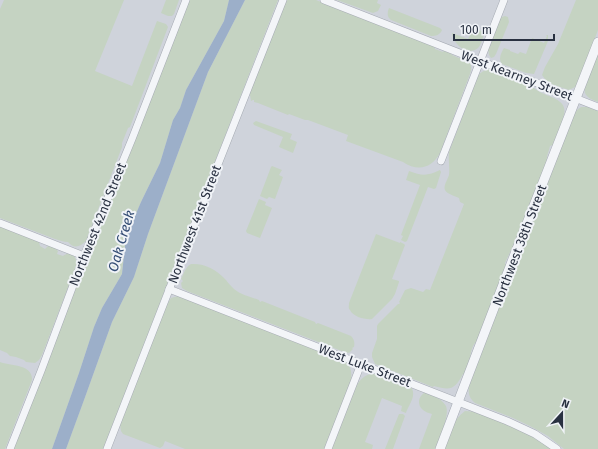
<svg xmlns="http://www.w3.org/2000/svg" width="598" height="449" font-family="'Fira Sans',sans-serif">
<rect width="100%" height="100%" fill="#e1e4e9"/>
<rect fill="#cfd3db" x="0" y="0" width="598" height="449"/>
<g fill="#c5d3c2">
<path d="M4 0H124L95 71 132 86 157 21 166 24 168 27 130 127 128 128 122 143V147L86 241C80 247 74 249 68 242 63 242 60 240 55 239L0 218V9Z"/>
<polygon points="166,0 179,0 174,14 172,16 168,16 161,13"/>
<polygon points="188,0 229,0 224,21 186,90 180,108 173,120 160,163 141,202 126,237 122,274 102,308 94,327 79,373 52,449 13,449"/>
<polygon points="245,0 278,0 103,449 66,449 84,400 112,322 134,277 148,234 208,72"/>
<path d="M286 0H316L434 46 435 49 443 52 444 50 451 53 452 55 459 58H462L465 59V60C472 62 472 68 470 74L440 153C432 168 418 172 403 162L346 141 348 135 308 120H305L289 114 288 115 258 103 254 102V100H253L251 101 250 95V91Z"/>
<polygon points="337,0 378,0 377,3 381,5 378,11 373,13"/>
<polygon points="576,0 598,0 598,30 578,83 575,87 569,90 548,83 542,75 545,67 558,44"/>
<path d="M389 8 440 28 442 30C440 35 436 36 431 36L391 20C387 17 387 13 389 8Z"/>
<polygon points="505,16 508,17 509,22 496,54 494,57 491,58 489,55 488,49 500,19 502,17"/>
<path d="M474 28 482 31 484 33C483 38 481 45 478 48 468 57 453 44 452 33L468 39Z"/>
<path d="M546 35H548V41L534 74 526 73 502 64C498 59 501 53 504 48L510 50V51L518 54 520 52 526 54 532 38 544 43 547 36Z"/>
<path d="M598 52V102C593 100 587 98 585 93 583 86 595 60 598 52Z"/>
<path d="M489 69 496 72 511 75 529 83V85C533 87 536 90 540 92 551 98 570 100 563 118H564L553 145 550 146C549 152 546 156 547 161L513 249 511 250 505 263 506 265 477 341C472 345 471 352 470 358 469 364 466 369 464 374H463C455 389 451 391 434 386L433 387 375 364 372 357V353L377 339V326L378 324 398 304H399L400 303 399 302 405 290 411 288 423 292 426 289 430 290 464 204 460 202 459 198C455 196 447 194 445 190 443 186 448 179 449 175 450 167 448 160 449 152L478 76C481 72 484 70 489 69Z"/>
<path d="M581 107H587L598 111V449H564L548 436 530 426 513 418 475 403C469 398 468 393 469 386L500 302 506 291 514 266 574 114 577 110Z"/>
<polygon points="256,121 292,134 290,139 297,142 293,153 279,147 283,137 254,125 253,123"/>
<polygon points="272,166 282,170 279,175 283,177 275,199 269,197 267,199 260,196 271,167"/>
<path d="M440 170 441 172 436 188 434 189 428 187 407 241 405 242 401 240 403 236 401 235 420 185 406 180 409 171C422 176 428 176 440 170Z"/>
<polygon points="259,199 266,202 265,205 272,208 260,238 247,233 246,231"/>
<path d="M0 225 36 240 39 242 40 246 45 249 48 246 54 247 58 251 57 254 63 256C70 250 76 255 77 264L42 355 39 360 35 363 26 362 24 360 16 357 10 356 7 353 0 350Z"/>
<path d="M376 234 400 243V242L404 244 405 245 392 279 399 281V282L395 294 392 299 372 319C366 320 353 317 350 310 348 308 349 307 349 303Z"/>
<path d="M191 264C204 263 216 269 226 280 228 283 231 286 234 289 241 295 251 297 259 300L260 302 262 301 315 322 316 324 318 323 351 336C354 339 355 342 354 347L352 348 353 349 349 353 344 352 187 291 182 288 181 283 183 281 181 279C184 274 185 267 191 264Z"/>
<path d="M178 296 345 361C351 366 352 372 351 380L324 449H185L165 441 163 446 160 448 123 434 121 431 120 425 167 303H168L171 298Z"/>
<path d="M0 362C10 366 33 364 32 380L5 449H0Z"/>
<path d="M370 374C385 374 398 381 411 387 417 396 409 404 406 413L401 411 402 406 382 398 365 442 373 445 372 449H332L356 387C359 381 363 376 370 374Z"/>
<path d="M424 393C430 393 434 395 439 399 441 400 444 403 446 406 450 416 439 439 435 449H419L432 414C429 413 425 412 423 410 417 405 418 397 424 393Z"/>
<path d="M465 411 478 412 518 428 552 449H443C449 435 452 420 465 411Z"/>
<polygon points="399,414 403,414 405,416 393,449 385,449"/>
</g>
<polygon fill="#9cafc9" points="229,0 245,0 208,72 148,234 134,277 112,322 84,400 66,449 52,449 79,373 94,327 102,308 122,274 126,237 141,202 160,163 173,120 180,108 186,90 224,21"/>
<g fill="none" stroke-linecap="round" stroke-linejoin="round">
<g stroke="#a6abb3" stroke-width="8">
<g id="minor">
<polyline points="324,0 598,107"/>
<polyline points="441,161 504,0"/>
<polyline points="0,223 84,256"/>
<polyline points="169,289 507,421 535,434 557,449"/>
<polyline points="10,449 41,371 84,256 132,139 186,0"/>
<polyline points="107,449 215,172 283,0"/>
<polyline points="328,449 361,364"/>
</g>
</g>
<g stroke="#a6abb3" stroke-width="10">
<polyline id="tertiary" points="440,449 504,282 598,42"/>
</g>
<use href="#minor" stroke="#f3f5f8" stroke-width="7"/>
<use href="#tertiary" stroke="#f3f5f8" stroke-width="9"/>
</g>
<g text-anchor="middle" stroke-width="4" stroke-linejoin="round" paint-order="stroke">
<g font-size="13" fill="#293141" stroke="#f0f3f7">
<text transform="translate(517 75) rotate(21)" y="5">West Kearney Street</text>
<text transform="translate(97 224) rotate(-68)" y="5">Northwest 42nd Street</text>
<text transform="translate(194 224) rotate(-69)" y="5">Northwest 41st Street</text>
<text transform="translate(519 245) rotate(-69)" y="5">Northwest 38th Street</text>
<text transform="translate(365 365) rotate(21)" y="5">West Luke Street</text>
</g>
<g font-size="14" font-style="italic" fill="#344d74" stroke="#f0f3f7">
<text transform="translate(121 241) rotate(-74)" y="5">Oak Creek</text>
</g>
</g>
<g transform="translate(562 413) rotate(21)" stroke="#f0f3f7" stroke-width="3" paint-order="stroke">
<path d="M0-3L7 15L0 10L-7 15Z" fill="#293141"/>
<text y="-6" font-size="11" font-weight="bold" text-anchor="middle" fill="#293141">N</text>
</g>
<path d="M454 34v6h100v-6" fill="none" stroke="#293141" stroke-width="2"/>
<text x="460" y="34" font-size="12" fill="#293141" stroke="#f0f3f7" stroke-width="3" paint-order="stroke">100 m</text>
</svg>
